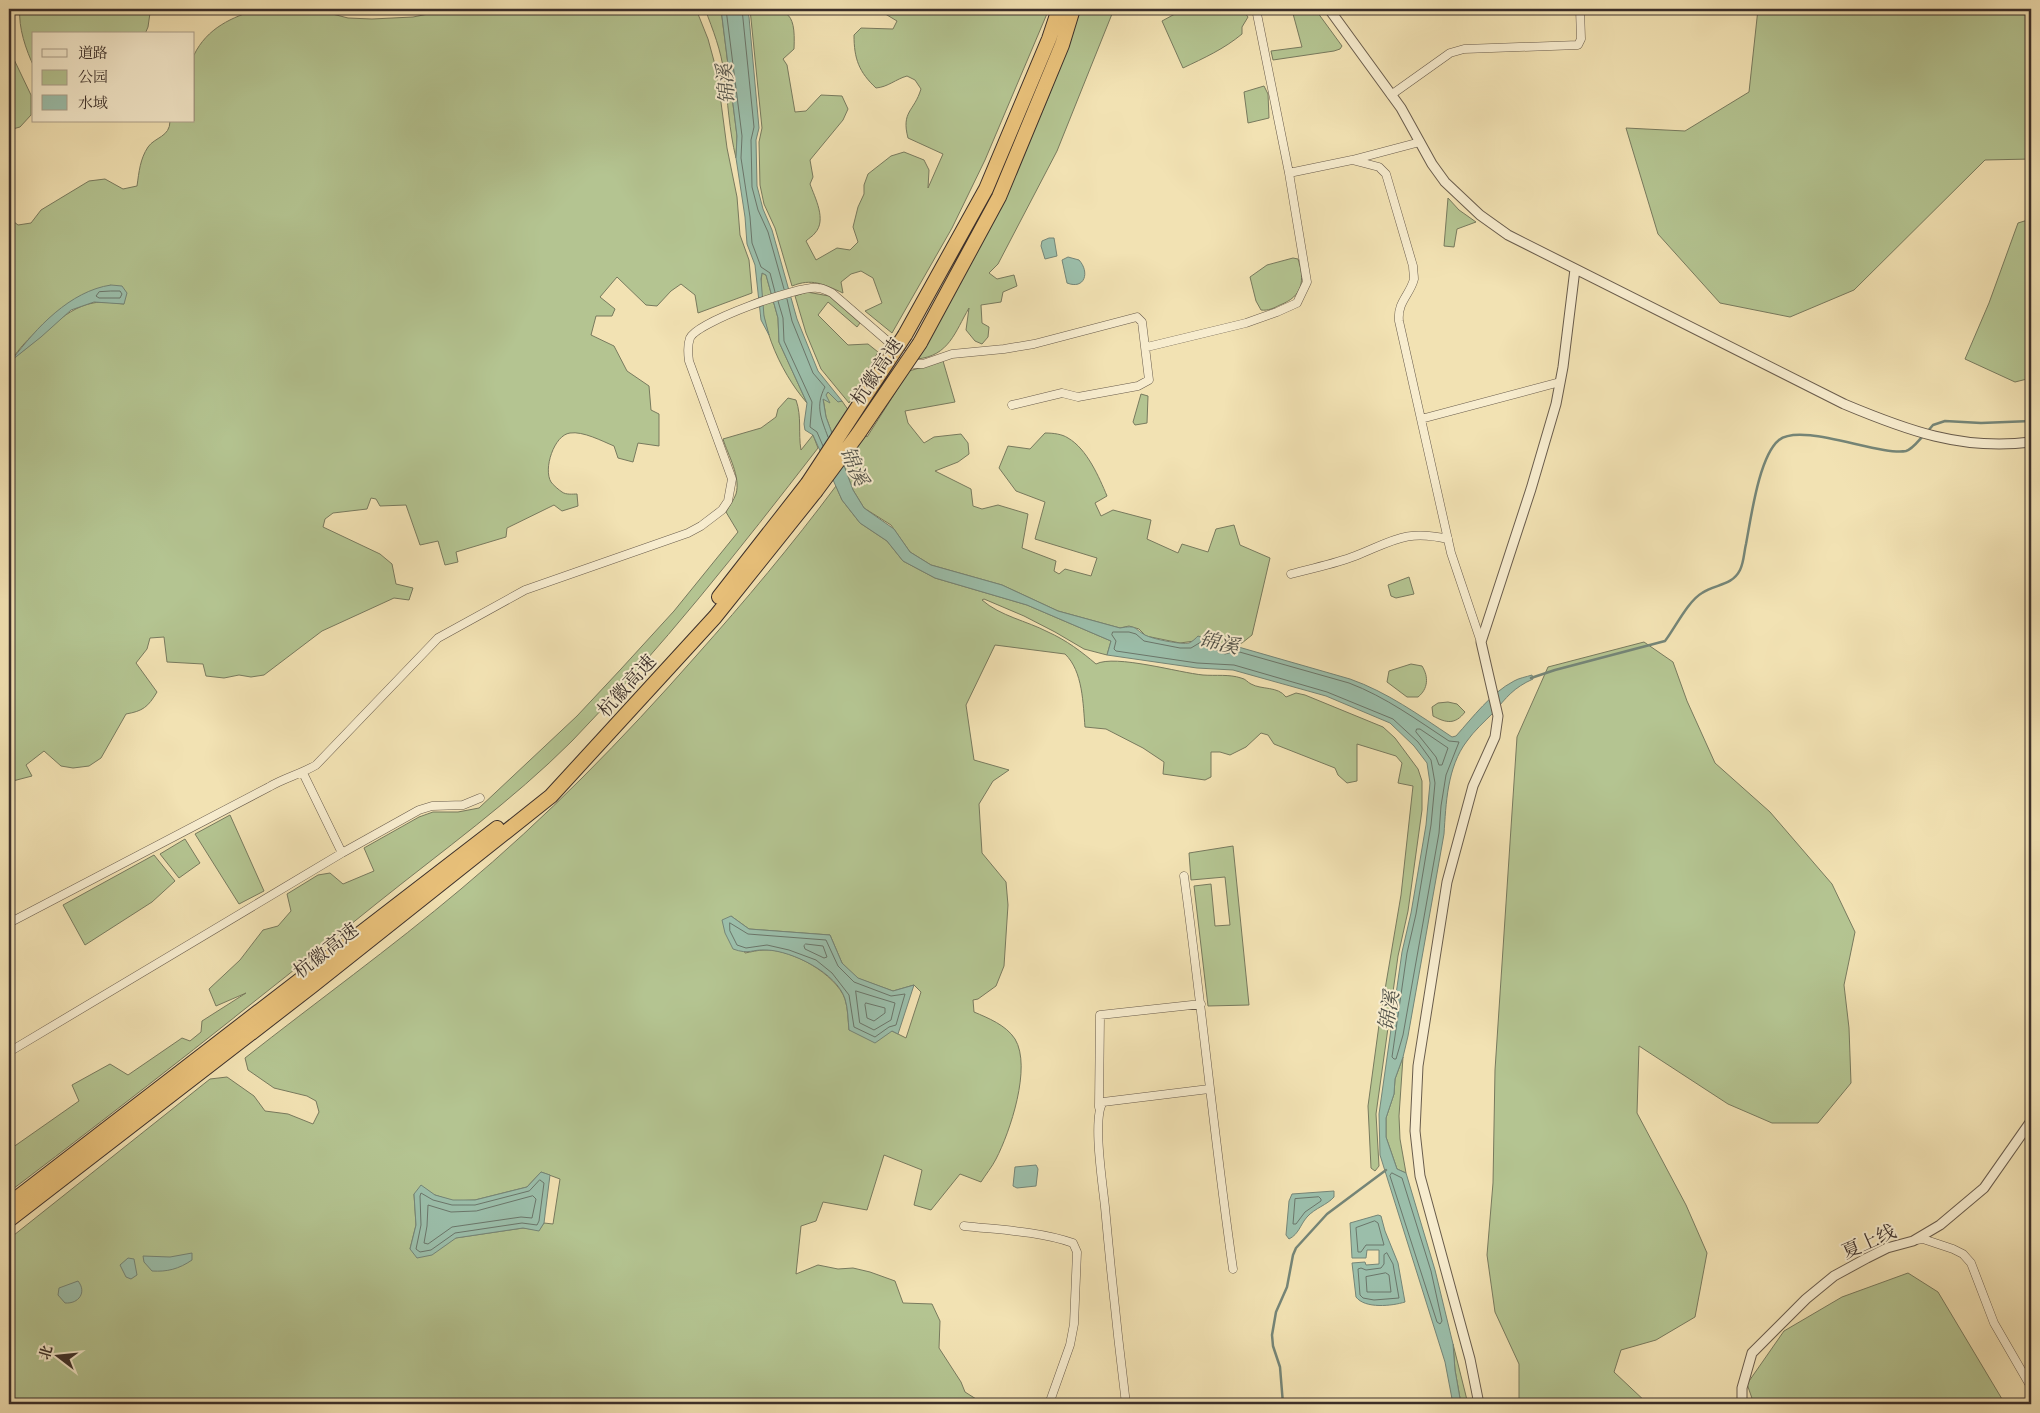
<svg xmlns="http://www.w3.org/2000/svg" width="2040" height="1413" font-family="Cardo,'Noto Serif SC',serif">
	<rect width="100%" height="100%" fill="#f2e2b3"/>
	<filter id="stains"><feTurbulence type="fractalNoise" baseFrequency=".004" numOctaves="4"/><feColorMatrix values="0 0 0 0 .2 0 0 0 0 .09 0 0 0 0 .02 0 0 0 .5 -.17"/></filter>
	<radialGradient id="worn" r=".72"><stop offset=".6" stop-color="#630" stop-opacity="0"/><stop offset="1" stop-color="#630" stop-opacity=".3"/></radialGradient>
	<path fill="#b4c491" stroke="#787a5e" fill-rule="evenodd" d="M20 9H146L150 13 148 27 145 34H34V67C26 50 18 27 20 9Z
		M259 9H313L348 18 372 19 413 17 454 9H696L708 39 717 72 727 148 737 197 740 235 749 260 752 293 698 313 695 295 681 284 671 291 657 306 646 305 617 277 600 297 615 309 612 316H596L591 335 614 346 627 371 649 386 651 410 659 414V446L638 443 633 462 618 458 614 446C602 441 583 431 570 433 554 435 543 469 551 482 553 485 559 490 562 492 566 495 573 494 577 494L578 506 562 511 554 505 507 528 506 537 456 552 458 562 445 565 438 541 420 545 406 505 380 506 376 499 371 498 367 509 333 513 325 519 323 527 380 554 392 564 396 584 413 588 409 600 394 598 322 631 264 675 251 677 239 675 224 678 206 676 203 664 167 662 164 637 150 638 147 649 136 663 157 692C148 707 143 711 126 714L101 758 89 766 73 768 61 766 44 751 26 765 32 776 9 782V218L18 225 31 223 41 210 89 181 105 179 123 189 137 186C139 172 140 159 148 147 155 137 170 137 170 121H194V55C207 28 232 17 259 9ZM111 285 124 304C114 303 102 301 93 303 61 309 40 341 13 358 36 323 76 306 111 285Z
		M705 9H721L737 136 736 158C729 130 728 102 724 73 721 50 713 30 705 9Z
		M750 9C786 9 796 8 794 49L783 59 787 65 795 112 806 111 821 95 842 96 848 109 843 120 810 160 813 177 810 184C815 198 827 220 815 233 813 236 809 238 806 241L816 260 837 248 850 250 858 242 853 227 858 207 864 194V185L868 174 891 156 904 152 924 160 929 170 928 188 943 154 908 138C901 111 914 112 921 89L915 80 907 76C896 79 888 87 876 88 859 72 854 59 854 35L861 28 893 29 897 21 882 12 880 9H1049L985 160 952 228 892 333 865 311 882 303 873 278 861 271 851 274 841 282 843 293C823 284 812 278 792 286L775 228 764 204 760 185 759 142 762 128Z
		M1081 9H1114L1057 151 998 264 989 273 997 279 1014 275 1017 286 1003 292 1001 302 981 305 982 323 989 327 988 337 982 344 975 341 966 330 969 308C955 332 949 356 917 359L1013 177 1048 98Z
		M1184 9H1242L1248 17 1242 27V34C1224 49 1204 58 1183 68L1162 21Z
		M1263 9H1315L1342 46 1340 49 1334 51 1273 60 1271 51 1302 47 1292 10 1264 14Z
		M1758 9H2031V159L1985 160 1854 290 1790 317 1720 303 1658 234 1626 128 1685 131 1749 92Z
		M9 49 31 95V115L20 127 9 130Z
		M1264 86 1268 94 1269 118 1248 123 1244 92Z
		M1448 198 1459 210 1476 222 1457 229 1454 247 1444 246Z
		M2031 219V378L2015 382 1965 359 1989 303 2018 223Z
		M1293 258 1298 259C1305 281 1303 296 1280 305 1274 308 1268 311 1261 310L1256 301 1250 277 1267 265Z
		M762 273 766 275 778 318 779 342 807 403C779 371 755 316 762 273Z
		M807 292 829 296 860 323 857 327 828 302 818 315 848 345 868 344 878 352 849 403 821 369 806 333 795 296Z
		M943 361 955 402 905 411 908 423 924 443 934 437 961 434 968 443 969 454 958 462 935 471 971 489 973 506 982 509 998 505 1028 514 1022 548 1056 561 1054 571 1059 574 1065 569 1091 576 1097 558 1035 539 1045 502 1016 491 999 468 1008 446 1030 449 1045 433C1053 433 1062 434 1068 438 1087 449 1099 477 1107 496L1095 503 1101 516 1113 510 1151 520 1147 539 1178 553 1182 544 1208 552 1216 529 1234 525 1240 545 1270 558 1252 635 1242 643 1231 644 1235 646 1227 649 1218 646 1209 639 1180 643 1146 636 1139 629 1129 626 1120 628 1058 611 1002 585 931 565 910 552 891 525 864 508 853 490 826 417 823 398 828 392 838 401H842L867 437 909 371Z
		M1141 394 1148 396 1147 423 1135 425 1133 422Z
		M788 398 796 400C802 417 798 433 801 450L813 435 818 448C740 549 661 649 572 741 512 801 442 851 376 904 255 1002 133 1098 9 1192V1150L79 1101 72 1085 110 1064 128 1075 182 1038 190 1041 201 1032 202 1021 246 993 216 1006 209 989 240 960 263 930 278 926 291 911 287 894 318 875 330 873 343 884 374 871 364 848 419 817 433 812H458L479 808 577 716 621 669 674 611 738 532 726 512C729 506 734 500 736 494 741 477 728 455 723 439L761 428 776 417 778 409Z
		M836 486 842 500 860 523 887 541 903 561 935 578 1027 605 1111 641 1107 655 1084 649 1055 632 1024 616 984 599 982 600C1000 616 1027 621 1048 632 1066 640 1082 652 1096 664 1115 654 1180 673 1203 675 1216 676 1229 674 1241 678 1246 679 1247 682 1251 684 1262 690 1278 686 1286 697L1296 693 1305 695 1383 727 1395 738 1418 769 1422 781V810L1408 911 1398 956 1376 1114 1379 1166 1375 1171 1371 1168 1368 1106 1379 1025 1401 895 1413 786 1398 783 1402 763 1396 756 1357 744V781L1347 783 1338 775 1335 768 1274 744 1268 735 1261 733 1246 747 1230 755 1220 752H1211V777L1205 780 1163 774 1164 762 1143 748 1106 729 1085 727C1083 704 1083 671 1065 654L995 645 966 705 974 760 1009 770 993 781 979 804 982 853 1006 882 1008 905 1004 966 996 986 978 999 973 1000 974 1012C988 1018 1006 1025 1015 1039 1032 1067 1010 1132 996 1159 992 1167 986 1174 981 1182L960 1174 931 1210 914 1205 922 1170 884 1155 867 1210 823 1202 816 1221 801 1226 796 1274 818 1265 838 1269 853 1268 870 1272 895 1281 903 1303 932 1304 940 1321 939 1348 961 1382 965 1392 984 1404H9V1239L210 1079 227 1077 254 1096 265 1111 288 1114 313 1124 319 1112 316 1101 307 1096 274 1088 248 1070 245 1058C316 1002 391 948 461 889 546 818 623 739 696 656 745 601 792 545 836 486ZM731 916 749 929 830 935 842 963 857 978 893 991 914 985 921 992 906 1038 892 1031 849 1030C848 1020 848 1008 845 999 836 974 790 948 764 950 758 950 751 952 745 953ZM541 1172 560 1179 553 1224 544 1223 539 1230 523 1228 455 1238 433 1253 410 1249 416 1225 414 1194 435 1195 453 1201 475 1200 527 1187Z
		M1409 577 1414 594 1396 598 1391 596 1388 585Z
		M1644 642 1673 662 1687 701 1715 763 1770 812 1832 884 1855 932 1844 985 1849 1028 1851 1083 1818 1123H1772L1728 1104 1639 1046 1637 1113 1686 1205 1707 1253 1695 1317 1656 1340 1621 1350 1614 1372 1648 1404H1519V1364L1495 1312 1487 1255 1493 1183 1495 1070 1517 737 1548 667Z
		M1411 664 1422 666C1429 677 1428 689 1418 697H1407L1387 682 1389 671Z
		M1448 702 1457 704 1465 712C1455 725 1446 723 1433 716L1432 707 1438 703Z
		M230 815 264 891 239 904 195 834Z
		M185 839 200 863 179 878 160 854Z
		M1233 846 1249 1005 1208 1006 1194 886 1211 884 1215 926 1230 925 1225 877 1191 880 1189 853Z
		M154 855 175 881 152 902 85 945 63 905Z
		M1403 1057 1399 1116 1400 1139 1406 1173 1397 1169 1386 1137V1118L1394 1094 1395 1079Z
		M1908 1273 1938 1292 2005 1404H1754L1747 1384 1784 1331 1842 1297Z
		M1453 1344 1468 1404H1461L1455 1370Z"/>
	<path fill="#9bbeaa" stroke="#758577" d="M721 9H747L749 17 759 128 756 140 757 186 763 209 772 230 797 319 818 371 842 401 838 402 828 392 826 395 830 403 823 399 826 417 853 490 864 508 894 529 910 552 931 565 1002 585 1058 611 1120 628C1137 625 1133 628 1145 635 1152 639 1182 645 1189 643 1192 642 1196 638 1198 636 1209 639 1216 646 1226 649L1235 646 1350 679C1387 692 1419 715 1452 737L1456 736C1473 717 1491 693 1514 681 1519 678 1526 677 1532 675L1533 679C1513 688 1507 697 1493 713 1484 722 1474 731 1467 741 1447 767 1446 804 1444 834L1408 1036 1403 1057 1395 1079 1394 1094 1386 1118V1137L1397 1169 1406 1173 1435 1270 1453 1344 1455 1370 1461 1404H1453L1445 1362 1380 1155 1379 1114 1402 952 1411 913 1426 825 1430 783 1427 763 1414 746 1390 723 1326 696 1233 670 1197 668 1107 655 1111 641 1027 605 935 578 903 561 887 541 860 523 842 500 813 435 805 430 804 424 807 403 779 342 778 318 766 275 762 273 761 279 764 316 769 335 761 320 755 265 747 244 745 217 736 158 737 136Z
		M1049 238H1054L1057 256 1045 259 1041 246 1042 241Z
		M1068 257 1079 260C1090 272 1085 290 1067 283L1062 260Z
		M111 285 122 286 127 293 124 304 94 302 71 310 41 337 12 360C36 328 70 291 111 285Z
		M731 916 749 929 830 935 842 963 858 978 893 991 914 985 898 1034 892 1031 875 1043 849 1030C848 1020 848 1008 845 999 837 973 792 951 767 950 751 949 750 955 733 949L725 933 722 920Z
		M1036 1165 1038 1169 1036 1186 1017 1188 1013 1186 1015 1167Z
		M541 1172 550 1175 544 1223 539 1231 523 1228 456 1238 432 1255 417 1258 410 1249 416 1225 414 1194 421 1185 435 1195 453 1200H475L527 1187Z
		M1334 1191V1197C1327 1205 1315 1208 1307 1217 1300 1225 1299 1234 1289 1239L1286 1235 1289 1201 1292 1194Z
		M1378 1215 1381 1216 1385 1231 1398 1263 1405 1302C1392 1306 1365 1309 1356 1297L1352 1263 1365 1262 1366 1265 1379 1264V1250H1367L1366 1258H1352L1350 1223Z
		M192 1253V1260C179 1269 167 1272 152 1271L144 1262 143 1256 170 1257Z
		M128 1258 134 1259 137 1275 131 1279 126 1277 120 1265Z
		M78 1281C87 1292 79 1304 65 1303L58 1295 59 1288Z"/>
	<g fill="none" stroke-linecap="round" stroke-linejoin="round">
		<path stroke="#6b766a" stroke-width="1" d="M726 9 742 136 741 158 750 217 752 243 761 267 770 273 775 292
			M742 9 754 127 751 140 752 187 758 210 768 232 784 289
			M111 291H120L122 294 120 298H99L96 296 99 292Z
			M787 299 792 321 813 373 825 387C815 406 821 418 828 437
			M778 301 783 318 784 341 812 402 810 427 817 432 823 446
			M1113 632H1129L1136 634 1144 641 1180 648H1191L1201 642 1225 654 1236 651 1349 683C1386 697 1417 720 1449 741L1459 742 1446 775 1441 806 1439 833 1403 1035 1396 1059H1394L1392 1057 1407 953 1416 914 1431 825 1435 783 1431 760 1418 742 1393 719 1327 692 1234 665 1197 663 1116 651 1114 649 1116 641 1112 635Z
			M1417 729H1420L1448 748 1442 765H1439L1436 757 1416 732Z
			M730 923 748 934 826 940 838 966 854 982 891 996 905 994 896 1025 889 1027 875 1037 854 1027 849 995 832 973 816 960 789 950 767 945 746 948 737 945 730 931Z
			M806 944 823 946 827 957 824 958 805 949 804 946Z
			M856 991 895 1003 891 1020 874 1030 860 1023Z
			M866 1003 885 1008V1013L874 1021 867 1018 865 1005Z
			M1392 1173 1402 1178 1431 1271 1442 1321 1440 1324 1437 1322 1390 1176Z
			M540 1180 544 1183 539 1221 537 1225 522 1223 455 1233 431 1250 420 1252 416 1249 421 1225 420 1196 421 1193 433 1200 452 1205H475L529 1191Z
			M533 1196 536 1199 532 1218 521 1217 452 1227 428 1244 424 1243 427 1226 428 1205 451 1212 476 1211Z
			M1319 1197 1321 1199V1201L1305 1212 1296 1224H1293L1295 1199Z
			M1375 1221 1378 1223 1384 1245H1366L1361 1252H1358L1356 1228Z
			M1387 1253 1393 1264 1399 1298 1374 1300 1363 1298 1360 1295 1358 1269 1361 1268 1366 1270 1381 1268 1384 1264V1255Z
			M1386 1273 1389 1275 1391 1292H1367L1366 1277Z"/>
		<path stroke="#758577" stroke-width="2.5" d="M1927 432 1933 425 1945 421 1981 423 2031 421
			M1531 678 1555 670 1665 641C1675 628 1688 601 1702 593 1715 584 1732 586 1740 570 1744 562 1744 552 1746 544 1751 518 1759 456 1779 440 1801 422 1879 456 1906 451 1913 449 1918 441 1923 436
			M1283 1404 1280 1367 1273 1346 1272 1335 1276 1312 1287 1287 1293 1255 1296 1248 1327 1214 1386 1170"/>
		<defs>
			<path id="minor" d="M1391 95 1450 53 1464 49 1578 45 1581 39 1580 9
				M1352 160 1379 167 1386 174 1413 266C1413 270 1414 275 1414 279 1410 295 1397 302 1399 321L1451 553 1481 642
				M1289 173 1352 160 1420 142
				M1147 347 1246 323 1277 312 1297 303 1307 282 1289 173 1256 9
				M1421 419 1560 382
				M1291 574C1312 568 1335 564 1355 556 1393 541 1406 529 1448 539
				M303 773 342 853
				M1184 876C1202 1007 1214 1138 1233 1269
				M9 923 269 787C284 778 301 774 316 765L438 638 525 590 688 533 701 526 722 510 728 501 732 479 689 361C688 354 687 346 690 338 697 322 799 285 818 288 822 288 828 291 832 293L914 364H923L952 354 1004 349 1034 344 1137 317 1142 322 1149 380 1138 386 1078 397 1062 393 1012 405
				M9 1052 342 853 419 810 432 806 463 805 480 798
				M1099 1107 1100 1015 1201 1004
				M964 1226C1000 1230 1038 1231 1073 1243L1077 1252 1074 1324 1070 1345 1049 1404
				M1916 1240 1923 1239 1953 1249 1963 1254 1971 1263 1994 1323 2031 1387
				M1126 1404C1118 1339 1111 1273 1105 1207 1103 1186 1092 1118 1103 1102L1209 1089"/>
			<path id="tertiary" d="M1329 9 1401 108 1432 164 1445 182 1480 215 1508 235 1844 404C1906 430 1962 451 2031 442
				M1479 1404 1470 1359 1420 1176 1415 1131 1418 1066 1447 882 1473 786 1495 737 1498 716 1481 642 1531 489 1556 404 1563 367 1575 269
				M1742 1404V1388L1752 1353 1806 1299 1834 1276 1867 1258 1887 1248 1913 1241 1940 1225 1984 1188 2031 1121"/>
			<path id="motorway" d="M905 335 986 189 1049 39 1059 9
				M920 343 999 197 1062 45 1073 9
				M719 597 808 483
				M9 1204 497 828
				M9 1220 312 986 551 796 715 617 815 492"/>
		</defs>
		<use href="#minor" stroke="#695c4c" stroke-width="9"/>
		<use href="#tertiary" stroke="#695c4c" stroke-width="11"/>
		<use href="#motorway" stroke="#3b2f2a" stroke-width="16"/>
		<use href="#minor" stroke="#f7ecce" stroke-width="8"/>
		<use href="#tertiary" stroke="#f7ecce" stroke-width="9"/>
		<use href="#motorway" stroke="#e9c17a" stroke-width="14"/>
		<defs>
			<path id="motorway-bridge" d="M808 483 905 335
				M815 492 858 434 920 343"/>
		</defs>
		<use href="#motorway-bridge" stroke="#3b2f2a" stroke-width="16" stroke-linecap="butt"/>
		<use href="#motorway-bridge" stroke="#e9c17a" stroke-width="14"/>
	</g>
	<g text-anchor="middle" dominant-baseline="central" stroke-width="4" stroke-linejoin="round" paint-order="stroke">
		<g font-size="19" fill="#3b2f2a" stroke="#f7ecce">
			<text transform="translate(877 372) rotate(-56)">杭徽高速</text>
			<text transform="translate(627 686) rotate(-48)">杭徽高速</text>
			<text transform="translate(326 951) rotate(-38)">杭徽高速</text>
			<text transform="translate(1869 1242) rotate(-24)">夏上线</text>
		</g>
		<g font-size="20" font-style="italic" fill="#53534a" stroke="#f7ecce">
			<text transform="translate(726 84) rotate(-95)">锦溪</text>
			<text transform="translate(854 466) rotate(66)">锦溪</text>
			<text transform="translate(1219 643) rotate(13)">锦溪</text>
			<text transform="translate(1389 1011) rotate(-81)">锦溪</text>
		</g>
	</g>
	<rect width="2040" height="1413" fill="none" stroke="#f2e2b3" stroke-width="30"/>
	<rect x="10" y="10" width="2020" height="1393" fill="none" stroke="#3b2f2a" stroke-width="2.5"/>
	<rect x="15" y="15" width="2010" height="1383" fill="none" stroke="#3b2f2a"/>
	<rect x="32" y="32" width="162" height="90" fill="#f7ecce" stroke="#aca08c"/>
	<rect x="42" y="49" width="25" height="8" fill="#f7ecce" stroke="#aca08c"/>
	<text x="78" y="58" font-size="15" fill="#3b2f2a">道路</text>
	<rect x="42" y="70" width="25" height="15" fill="#b4c491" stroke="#aca08c"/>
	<text x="78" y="82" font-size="15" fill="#3b2f2a">公园</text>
	<rect x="42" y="95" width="25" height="15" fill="#9bbeaa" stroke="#aca08c"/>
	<text x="78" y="108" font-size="15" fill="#3b2f2a">水域</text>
	<g transform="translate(58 1356) rotate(286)" stroke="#f7ecce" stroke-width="4" paint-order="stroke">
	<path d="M0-4L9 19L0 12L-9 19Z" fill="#3b2f2a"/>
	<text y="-8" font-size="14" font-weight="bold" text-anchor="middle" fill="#3b2f2a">北</text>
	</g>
	<rect width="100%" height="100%" filter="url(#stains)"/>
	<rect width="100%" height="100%" fill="url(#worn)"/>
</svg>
